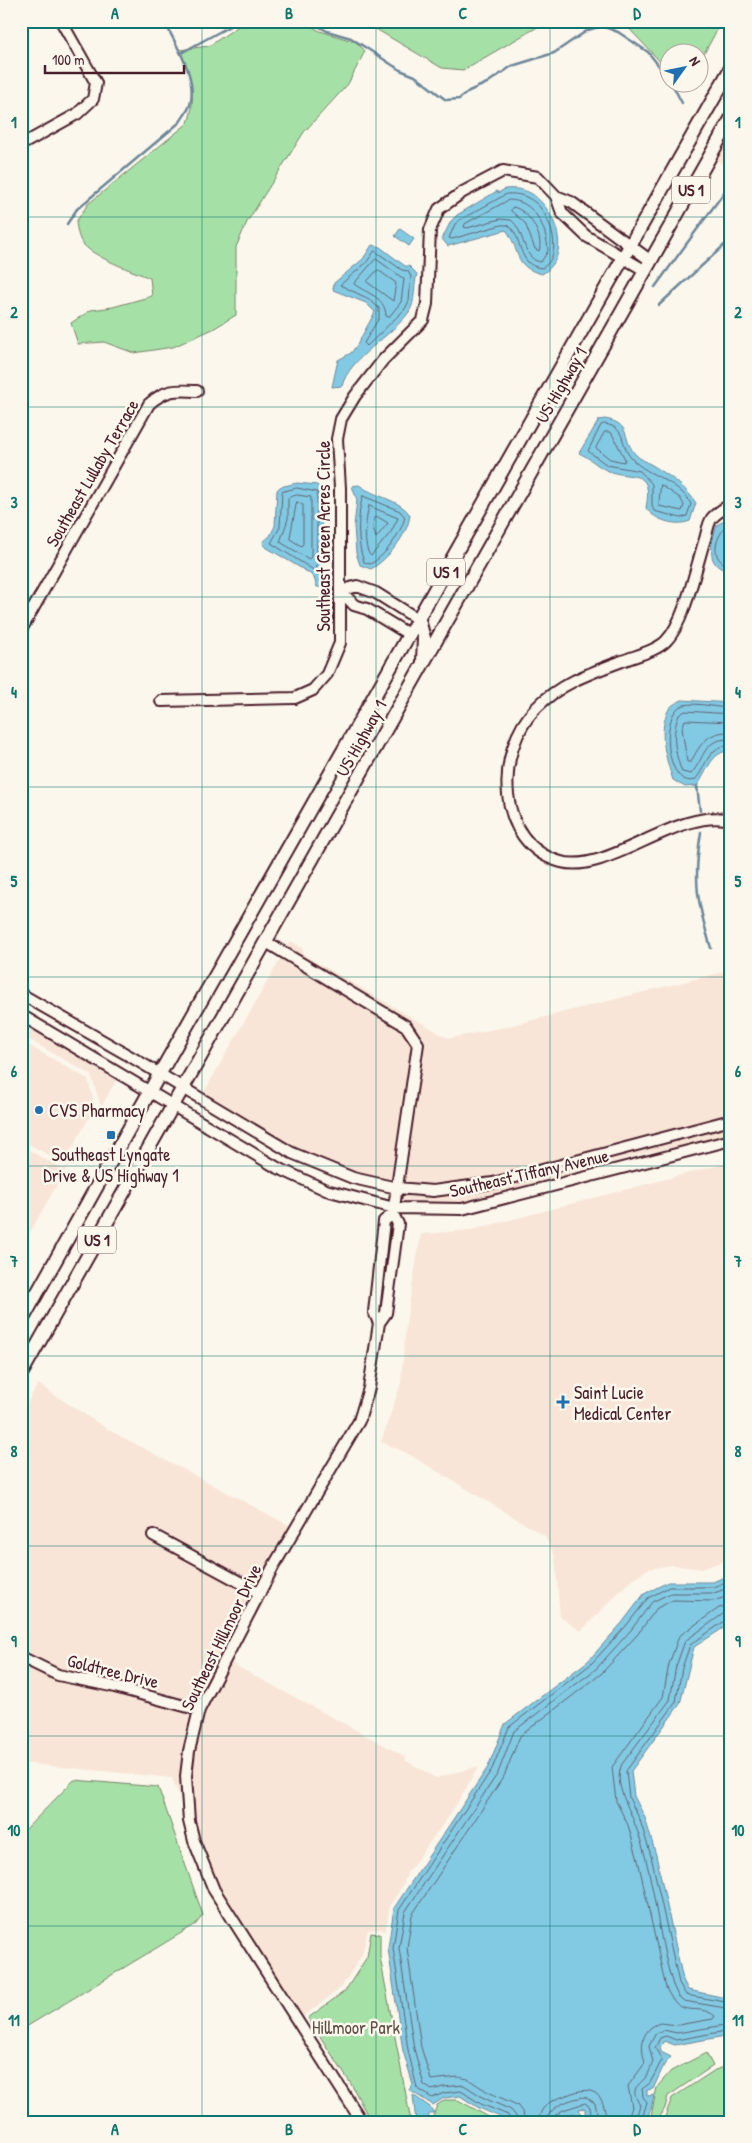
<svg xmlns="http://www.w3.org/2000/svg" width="752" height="2143" font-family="'Patrick Hand',sans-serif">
	<rect width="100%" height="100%" fill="#fbf7ec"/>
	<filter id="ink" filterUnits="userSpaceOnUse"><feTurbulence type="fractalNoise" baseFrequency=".02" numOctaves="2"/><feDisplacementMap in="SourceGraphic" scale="10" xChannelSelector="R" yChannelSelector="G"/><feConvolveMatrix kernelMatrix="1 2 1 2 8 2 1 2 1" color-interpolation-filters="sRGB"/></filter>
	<g filter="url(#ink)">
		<path fill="#f8e5d7" d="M731 136V171L717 160Z
			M291 941 302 948 304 955 446 1037 451 1038 505 1027 731 970V1115L492 1178 434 1186 403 1184 422 1040 409 1022 286 948Z
			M281 958 402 1030 412 1045 393 1182 355 1173 295 1149 203 1094Z
			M21 1021 117 1079 21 1248V1146L61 1168H66L101 1107 91 1075 21 1035Z
			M21 1041 88 1079 95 1107 64 1163 21 1140Z
			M731 1125V1133L706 1141 645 1153 474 1201 442 1204 414 1203 401 1200 402 1194 433 1196 494 1188Z
			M731 1162V1558L702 1569 672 1565 648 1569 626 1585 581 1631 560 1617 555 1557 545 1536 405 1452 381 1442 401 1383 406 1323 421 1234 471 1230Z
			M38 1384 107 1429 292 1527 269 1565 195 1709 183 1751 181 1777 182 1803 172 1778 21 1763V1413Z
			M300 1533 231 1663 406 1757 405 1760 436 1778 479 1766 450 1815 408 1872 403 1885 390 1906 385 1932 381 1929 368 1930 362 1955 341 1988 305 2015 303 2019 218 1887 199 1840 194 1820 191 1776 194 1751 204 1712 278 1569Z"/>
		<path fill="#a5e1a7" stroke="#788069" d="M246 21H302L320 31 356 42 365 51 348 84 304 132 247 222 236 247V315L213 329 173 347 134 353 104 342 78 344 71 323 91 310 113 307 152 296 150 278C133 271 95 258 83 244 78 238 77 229 76 222L88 204 188 123C197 97 191 74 179 50L209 46Z
			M368 21H548L463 70 442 68 369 25Z
			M622 21H722L700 61V52H670L669 71Z
			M74 1780 158 1787 203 1915 196 1924 21 2030V1834Z
			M371 1933 380 1934V1957L411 2122H371L351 2084 308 2018 345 1991 367 1957Z
			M706 2053 713 2066 668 2096 665 2108 657 2122H647L651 2116 657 2087 671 2071Z
			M731 2065V2122H663L672 2098 715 2070Z
			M445 2100H458L498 2122H431L437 2105Z"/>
		<path fill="#82cae3" stroke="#6c8699" d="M505 189C515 188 524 189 532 194 557 211 572 257 542 274 512 267 521 249 506 230L448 246 442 239 451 221 457 215 497 191 498 193Z
			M400 229 414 239 409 246 395 236Z
			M372 245 380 247 405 266H409L417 274C413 287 416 301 409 312 392 336 349 358 342 386L332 387 338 360 351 353 357 345 375 312 366 303 333 290 334 283 363 259Z
			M605 419C633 424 621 439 636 455 640 459 647 462 652 465 670 476 685 486 696 503L690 521C676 527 654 520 646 508 654 466 631 481 606 470 597 466 589 457 579 453L599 420Z
			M297 483 317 485 322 490 321 587H317L314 578 309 573 264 546 263 542 270 536 275 526 277 490 280 487Z
			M359 485C374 497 400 499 410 515 408 535 387 560 371 569L360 565 356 553 354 526 357 500 352 486Z
			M731 517V571C704 568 711 543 717 525Z
			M682 700 731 703V751C711 750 707 773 697 786L685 787 673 780C666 759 657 730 669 709 671 705 678 702 682 700Z
			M731 1574V1623L694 1647 680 1704 631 1771 634 1796 645 1818 656 1855 683 1980 688 1990 731 1999V2035L675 2045 664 2041 660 2047 661 2052 671 2057 664 2065 653 2089 647 2090V2096L654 2095 651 2109 645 2122H593L585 2119V2108L579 2109 582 2118 575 2113 566 2114 555 2122H512L479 2108 460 2096 444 2098 433 2105 409 2090 413 2084 403 2051 388 1948 394 1908 488 1767 505 1724 588 1661 622 1623 644 1594 668 1582H713Z
			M413 2095 430 2107 434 2113H429L427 2122H416Z"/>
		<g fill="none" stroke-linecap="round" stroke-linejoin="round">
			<path stroke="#606375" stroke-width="1" d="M507 194C518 193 527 196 536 203 551 217 564 256 542 268 516 266 524 237 508 225H501L452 239 449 238 455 224 460 220Z
				M509 200C535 200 547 229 548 251L541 262C522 260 525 230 511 220L500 219 467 228 464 227 465 224Z
				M513 207C529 210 544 236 539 251L535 249 525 223 511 211Z
				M375 251 402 270 408 271 411 277 409 301 405 309 367 346 364 343 379 318V308L369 299 340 285 366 263Z
				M376 259 404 279 401 302 389 317 386 316C385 296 367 294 354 284Z
				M378 270 396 283 393 301 367 282Z
				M605 424C628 428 619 445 632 459 649 477 677 479 691 504L687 516 681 518 654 511 652 506V484L640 471 607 465 588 451 601 425Z
				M605 432H611L625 459 624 462 610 459 596 448Z
				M661 485 680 498 684 505 682 511 659 506Z
				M297 488 317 492V568L315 571 271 543 280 527 282 492Z
				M297 495 311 497V557L309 559 280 542 288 519V498Z
				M363 496 400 511 405 517C401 533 385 557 370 564L364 562C357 545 357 513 363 496Z
				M297 502 303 505V544L301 546 290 539Z
				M369 506 398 518 391 532 371 556C362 548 366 517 369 506Z
				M378 517 388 523 376 538 373 527 374 518Z
				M731 523C715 532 707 562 731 566
				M731 708C716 708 698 702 684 705 659 710 665 789 695 780 707 766 708 744 731 746
				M731 714 685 711 679 715C671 733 675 754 682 772L691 774C705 758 703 738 731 739
				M731 722 685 720 682 728 687 762H691C700 744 708 731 731 732
				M731 1613 723 1614 685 1641 676 1666 670 1700 622 1764C613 1783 628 1805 634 1822 655 1874 656 1932 673 1985L678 1996 684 2001 731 2009
				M731 1619 726 1620 690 1645 682 1668 676 1702 626 1771 629 1798 640 1820 651 1856 679 1983 686 1995 731 2003
				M511 2122 508 2115 481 2104 461 2091 444 2093 432 2098 417 2088 408 2050 393 1948 399 1910 492 1769 509 1727 591 1664 626 1626 648 1598 669 1587H713L731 1580
				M517 2122 516 2116 511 2110 484 2098 464 2085 443 2087 432 2090 424 2085 414 2049 399 1948 405 1912 498 1773 514 1731 596 1669 631 1630 652 1602 671 1593H714L731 1587
				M525 2122 523 2113 517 2105 488 2092 468 2079 458 2077 431 2080 421 2047 407 1948 412 1915 504 1776 520 1736 601 1674 637 1635 657 1608 673 1600 714 1601 731 1595
				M539 2122C539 2104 554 2100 567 2095 593 2084 605 2093 606 2122
				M546 2122C547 2107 572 2098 585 2097L595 2103 599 2122
				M553 2122 554 2116 563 2110 585 2103 590 2107 592 2122
				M627 2122 632 2107 628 2086 645 2063C640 2046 641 2029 660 2023L678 2025 713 2019 715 2016C696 2001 682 2022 666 1988L638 1860 628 1825 616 1801 612 1767 663 1697 669 1664 679 1636 719 1608 731 1605
				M635 2122 640 2105C630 2089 636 2088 646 2077 649 2074 651 2066 653 2062L649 2046 656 2033 663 2030 677 2033 731 2024
				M641 2122 647 2102 643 2097 642 2089 650 2083 662 2060 655 2048 660 2038 666 2036 676 2040 731 2030"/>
			<path stroke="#6c8699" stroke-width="2.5" d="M309 21 327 31 351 38 400 70 415 76 446 100 459 99 469 91 487 83 512 66 554 53 588 30 602 26 618 32 648 52 670 80
				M181 53 239 21
				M671 82 682 103
				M67 224 77 209 180 122C183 117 188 111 190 105 198 77 176 45 164 21
				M655 287 731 183
				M659 305 731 239
				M697 786 700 811
				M701 832C693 881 697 902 711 948"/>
			<defs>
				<path id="minor" d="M21 145 77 114 93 99 96 83 61 21
					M556 196 571 202 651 261
					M731 504C725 508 717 512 712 518 708 523 707 533 705 539 696 566 685 622 666 641 656 651 638 655 625 660 593 672 560 683 536 708 494 751 495 844 561 862 609 875 679 806 731 820
					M21 630 149 404C166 389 175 390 197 391
					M410 635 367 609 354 605 341 591 357 586 376 593 419 620
					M161 701 295 698 313 690 327 674 340 643V488L337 439 341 419 355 396 383 360 423 320 427 304 430 230 439 209 463 192 503 171 538 177 556 196 562 213 586 236 646 271
					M266 942 406 1026 418 1044 393 1214 398 1224 386 1313 379 1323 369 1388 359 1421 273 1567 210 1689 199 1710 189 1751 186 1776 189 1821 194 1841 214 1890 362 2122
					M21 994 133 1058 292 1153 353 1178 397 1188 433 1191 493 1183 731 1120
					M21 1015 276 1167 326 1190 394 1208 462 1209 731 1140
					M379 1323 374 1312 384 1221 393 1214
					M153 1535 260 1593
					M21 1657 58 1675 111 1686 199 1710"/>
				<path id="major" d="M419 620 424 638 423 661
					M21 1322 159 1075 731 68
					M21 1374 731 119"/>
			</defs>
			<use href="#minor" stroke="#4a1f2b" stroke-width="14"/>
			<use href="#major" stroke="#4a1f2b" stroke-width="16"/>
			<use href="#minor" stroke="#fbf7ec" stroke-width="10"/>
			<use href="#major" stroke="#fbf7ec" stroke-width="12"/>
		</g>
	</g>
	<path fill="none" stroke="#0f766e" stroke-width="1" stroke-opacity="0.55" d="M202 21V2122M376 21V2122M550 21V2122M21 217H731M21 407H731M21 597H731M21 787H731M21 977H731M21 1166H731M21 1356H731M21 1546H731M21 1736H731M21 1926H731"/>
	<g fill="#1f6fb2" stroke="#fbf7ec" stroke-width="2">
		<circle cx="39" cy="1110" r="5"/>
		<rect x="106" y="1130" width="10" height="10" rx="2.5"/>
		<path d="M560.5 1394.5h5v5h5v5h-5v5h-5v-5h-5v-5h5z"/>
	</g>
	<g text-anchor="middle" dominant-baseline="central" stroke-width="5" stroke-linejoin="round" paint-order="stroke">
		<g fill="#fbf7ec" stroke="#7f6065" stroke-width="1">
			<rect x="672" y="176.5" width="38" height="27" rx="4"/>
			<rect x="427" y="558.5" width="38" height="27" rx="4"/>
			<rect x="78" y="1226.5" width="38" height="27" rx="4"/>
		</g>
		<g font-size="16" font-weight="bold" fill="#4a1f2b">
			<text x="691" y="190">US 1</text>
			<text x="446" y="572">US 1</text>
			<text x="97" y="1240">US 1</text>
		</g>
		<g font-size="18" fill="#4a1f2b" stroke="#fbf7ec">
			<text transform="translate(561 385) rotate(-60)">US Highway 1</text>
			<text transform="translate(92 473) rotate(-60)">Southeast Lullaby Terrace</text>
			<text transform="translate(323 536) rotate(-90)">Southeast Green Acres Circle</text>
			<text transform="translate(361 738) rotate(-61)">US Highway 1</text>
			<text transform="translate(529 1173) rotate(-13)">Southeast Tiffany Avenue</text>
			<text transform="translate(221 1637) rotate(-64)">Southeast Hillmoor Drive</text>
			<text transform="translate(113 1671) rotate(14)">Goldtree Drive</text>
		</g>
		<g font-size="18" fill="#4a1f2b" stroke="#fbf7ec" text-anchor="start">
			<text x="49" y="1110">CVS Pharmacy</text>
			<text x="111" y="1154" text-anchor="middle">Southeast Lyngate<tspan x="111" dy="21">Drive &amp; US Highway 1</tspan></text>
			<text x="574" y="1392">Saint Lucie<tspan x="574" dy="21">Medical Center</tspan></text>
		</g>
		<g font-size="18" fill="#61504a" stroke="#fbf7ec">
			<text x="356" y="2027">Hillmoor Park</text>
		</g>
	</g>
	<rect width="752" height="2143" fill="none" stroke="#fbf7ec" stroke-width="55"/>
	<g transform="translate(684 68) rotate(57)"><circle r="24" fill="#fbf7ec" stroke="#b4a19f"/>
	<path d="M0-4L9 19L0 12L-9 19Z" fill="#1f6fb2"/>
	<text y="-8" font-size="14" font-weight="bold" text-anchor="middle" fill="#4a1f2b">N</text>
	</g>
	<path d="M45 65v8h139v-8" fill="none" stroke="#4a1f2b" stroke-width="2.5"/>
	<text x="52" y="65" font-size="15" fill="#4a1f2b" stroke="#fbf7ec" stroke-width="4" paint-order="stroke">100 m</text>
	<rect x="28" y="28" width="696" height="2088" fill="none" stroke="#0f766e" stroke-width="2"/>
	<g font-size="16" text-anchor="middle" font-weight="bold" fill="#0f766e">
		<text x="115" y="19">A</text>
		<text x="289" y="19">B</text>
		<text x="463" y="19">C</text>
		<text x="637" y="19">D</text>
		<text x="14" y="128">1</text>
		<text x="738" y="128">1</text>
		<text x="14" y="318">2</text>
		<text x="738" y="318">2</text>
		<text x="14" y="508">3</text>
		<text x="738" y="508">3</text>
		<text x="14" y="698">4</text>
		<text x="738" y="698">4</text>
		<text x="14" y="887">5</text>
		<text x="738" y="887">5</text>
		<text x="14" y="1077">6</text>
		<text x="738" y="1077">6</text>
		<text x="14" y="1267">7</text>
		<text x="738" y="1267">7</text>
		<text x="14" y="1457">8</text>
		<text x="738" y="1457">8</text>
		<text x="14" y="1647">9</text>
		<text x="738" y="1647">9</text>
		<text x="14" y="1836">10</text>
		<text x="738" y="1836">10</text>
		<text x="14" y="2026">11</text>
		<text x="738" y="2026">11</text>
		<text x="115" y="2135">A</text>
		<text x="289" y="2135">B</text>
		<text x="463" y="2135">C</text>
		<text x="637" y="2135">D</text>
	</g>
</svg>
